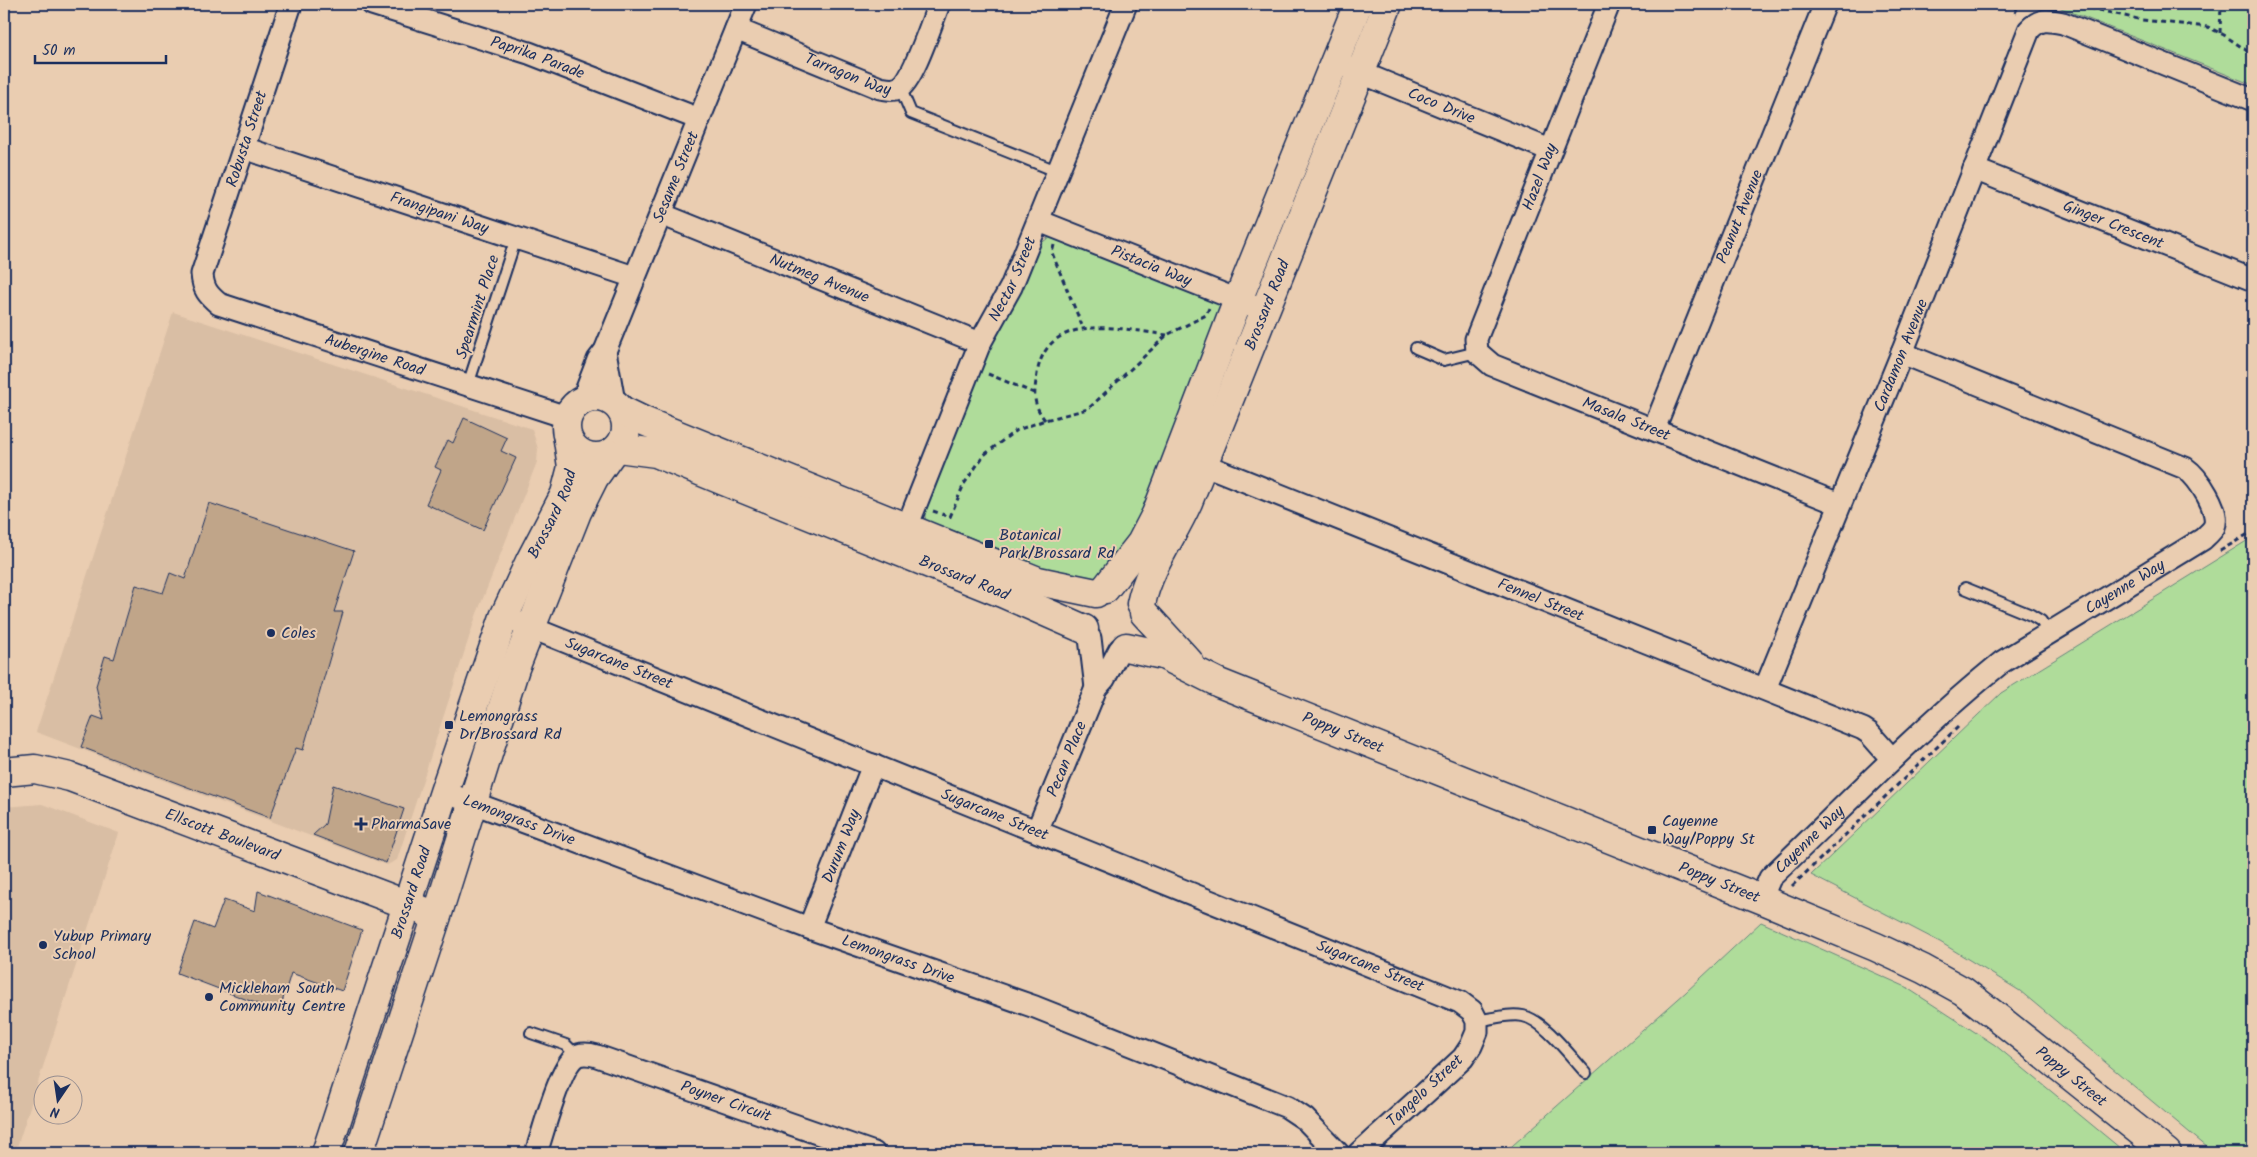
<svg xmlns="http://www.w3.org/2000/svg" width="2257" height="1157" font-family="Kalam,sans-serif">
	<rect width="100%" height="100%" fill="#eacdb1"/>
	<filter id="ink" filterUnits="userSpaceOnUse"><feTurbulence type="fractalNoise" baseFrequency=".02" numOctaves="2"/><feDisplacementMap in="SourceGraphic" scale="10" xChannelSelector="R" yChannelSelector="G"/><feConvolveMatrix kernelMatrix="1 2 1 2 8 2 1 2 1" color-interpolation-filters="sRGB"/></filter>
	<g filter="url(#ink)">
		<path fill="#d9bea4" d="M173 312 532 429 538 449 537 462 476 616 397 860 387 865 36 732Z
			M42 804 119 833 15 1153H4V807Z"/>
		<path fill="#afdc9a" stroke="#65867c" d="M2051 4H2253V85Z
			M1057 237 1214 299 1221 306 1214 331 1149 492 1155 502 1099 580 1038 576 1032 563 948 528 941 532C925 526 922 517 927 501L1000 323 1018 296 1033 254 1039 245 1048 238Z
			M2253 537V1153H2214L2020 991 1940 942 1811 875 2001 693Z
			M1761 922 1904 986 1995 1045 2126 1153H1504L1686 992Z"/>
		<path fill="#c0a589" stroke="#1b2f5e" d="M464 418 507 438 501 451 516 458 483 530 426 504 441 470 435 467 448 440 453 443Z
			M209 503 354 551 334 612H343L303 750 296 748 270 818 81 747 93 716 104 720 96 686 105 656 114 659 136 585 163 593 170 573 185 579Z
			M333 785 404 809 386 863 313 835 325 824Z
			M258 891 362 930 342 991 291 973 279 1012 177 973 195 922 213 929 224 900 255 911Z"/>
		<g fill="none" stroke-linecap="round" stroke-linejoin="round">
			<defs>
				<path id="lane" d="M900 87 911 113 1059 172
					M1416 348 1444 360 1477 352
					M468 385 516 238
					M1965 588 2031 615 2041 621 2049 634
					M1477 1021C1492 1019 1508 1013 1523 1016 1544 1020 1571 1057 1586 1073
					M531 1033 566 1045 577 1056"/>
				<g id="street">
					<path id="s1" d="M291 4 202 274C203 289 208 295 219 304L566 417"/>
					<path id="s2" d="M372 4 529 53 699 119"/>
					<path id="s3" d="M1609 4 1476 339 1477 352 1492 365 1839 504"/>
					<path id="s4" d="M736 29 880 88C886 89 892 91 899 88 913 81 932 21 939 4"/>
					<path id="s5" d="M1347 67 1550 150"/>
					<path id="s6" d="M244 148 634 277"/>
					<path id="s7" d="M1974 169 2253 280"/>
					<path id="s8" d="M661 214 980 343"/>
					<path id="s9" d="M1039 221 1253 306"/>
					<path d="M605 351 614 402"/>
					<path id="s10" d="M583 399 598 360 605 351 746 4"/>
					<path id="s11" d="M1654 429 1825 4"/>
					<path id="s12" d="M1190 459 1863 729 1869 733 1892 759"/>
					<path id="s13" d="M901 542 980 343 1011 287 1126 4"/>
					<path id="s14" d="M517 622 1460 1002 1472 1011 1477 1021V1032L1471 1046 1463 1058 1433 1086 1359 1153"/>
					<path d="M1090 638 1096 688"/>
					<path id="s15" d="M1765 689 1902 353 2029 30C2040 18 2048 20 2063 23L2253 100"/>
					<path id="s16" d="M444 792 809 928 1035 1007 1287 1107 1305 1119 1338 1153"/>
					<path id="s17" d="M1037 831 1096 688 1104 679 1120 649"/>
					<path id="s18" d="M1761 899 1770 878C1846 805 1920 728 2002 662L2203 539C2206 536 2212 531 2214 527 2221 511 2198 477 2185 468L1902 353"/>
					<path id="s19" d="M809 928 873 765"/>
					<path id="s20" d="M536 1153C543 1134 560 1063 578 1055 585 1053 590 1054 597 1056L874 1153"/>
				</g>
				<g id="secondary">
					<circle cx="596" cy="427" r="30"/>
					<path d="M621 410 646 422 1038 581 1096 593"/>
					<path id="s21" d="M618 448 656 453 724 481 1002 593 1084 629"/>
					<path d="M1105 589 1141 543 1156 514 1238 300 1358 4"/>
					<path id="s22" d="M1141 604C1149 566 1172 538 1188 502L1388 4"/>
					<path d="M1144 613 1189 662"/>
					<path id="s23" d="M1126 647 1163 655 1219 683 1761 899 1876 947 1923 969 1963 991 2002 1021 2167 1153"/>
					<path id="s24" d="M4 772 35 769 70 777 424 911"/>
					<path id="s25" d="M326 1153 444 792 504 617 530 561 565 494 572 467 568 440"/>
					<path d="M359 1153 437 916 515 668 577 512 594 478 611 454"/>
				</g>
			</defs>
			<use href="#lane" stroke="#1b2f5e" stroke-width="14"/>
			<use href="#street" stroke="#1b2f5e" stroke-width="25"/>
			<use href="#secondary" stroke="#1b2f5e" stroke-width="31"/>
			<path stroke="#1b2f5e" stroke-width="3" stroke-dasharray="5 4" stroke-linecap="butt" d="M2072 4 2142 20 2208 27 2224 35 2253 55
				M2015 13 2019 4
				M2220 33 2221 4
				M1054 245 1052 253 1083 328
				M988 374 1034 393
				M1045 420C1032 403 1034 395 1037 374 1047 310 1122 329 1167 335
				M933 511 950 517 964 484 984 455 1015 431 1045 420 1088 409 1167 335 1206 315 1209 308
				M2220 551 2253 531
				M1792 886 1958 727"/>
			<use href="#lane" stroke="#eacdb1" stroke-width="10"/>
			<use href="#street" stroke="#eacdb1" stroke-width="21"/>
			<use href="#secondary" stroke="#eacdb1" stroke-width="28"/>
		</g>
	</g>
	<g fill="#1b2f5e" stroke="#eacdb1" stroke-width="2">
		<rect x="984" y="539" width="10" height="10" rx="2.5"/>
		<circle cx="271" cy="633" r="5"/>
		<rect x="444" y="720" width="10" height="10" rx="2.5"/>
		<path d="M358.5 816.5h5v5h5v5h-5v5h-5v-5h-5v-5h5z"/>
		<rect x="1647" y="825" width="10" height="10" rx="2.5"/>
		<circle cx="43" cy="945" r="5"/>
		<circle cx="209" cy="997" r="5"/>
	</g>
	<g text-anchor="middle" dominant-baseline="central" stroke-width="4" stroke-linejoin="round" paint-order="stroke">
		<g font-size="16" fill="#1b2f5e" stroke="#eacdb1">
			<text stroke="none"><textPath href="#s2" startOffset="174">Paprika Parade</textPath></text>
			<text stroke="none"><textPath href="#s4" startOffset="121">Tarragon Way</textPath></text>
			<text stroke="none"><textPath href="#s5" startOffset="102">Coco Drive</textPath></text>
			<text transform="translate(247 139) rotate(-72)">Robusta Street</text>
			<text stroke="none"><textPath href="#s10" startOffset="241">Sesame Street</textPath></text>
			<text transform="translate(1540 177) rotate(-69)">Hazel Way</text>
			<text stroke="none"><textPath href="#s6" startOffset="206">Frangipani Way</textPath></text>
			<text stroke="none"><textPath href="#s11" startOffset="229">Peanut Avenue</textPath></text>
			<text stroke="none"><textPath href="#s7" startOffset="150">Ginger Crescent</textPath></text>
			<text stroke="none"><textPath href="#s9" startOffset="121">Pistacia Way</textPath></text>
			<text stroke="none"><textPath href="#s8" startOffset="171">Nutmeg Avenue</textPath></text>
			<text stroke="none"><textPath href="#s13" startOffset="286">Nectar Street</textPath></text>
			<text stroke="none"><textPath href="#s22" startOffset="325">Brossard Road</textPath></text>
			<text transform="translate(478 307) rotate(-72)">Spearmint Place</text>
			<text stroke="none"><textPath href="#s1" startOffset="484">Aubergine Road</textPath></text>
			<text stroke="none"><textPath href="#s15" startOffset="360">Cardamon Avenue</textPath></text>
			<text stroke="none"><textPath href="#s3" startOffset="538">Masala Street</textPath></text>
			<text stroke="none"><textPath href="#s25" startOffset="679">Brossard Road</textPath></text>
			<text stroke="none"><textPath href="#s21" startOffset="371">Brossard Road</textPath></text>
			<text stroke="none"><textPath href="#s18" startOffset="484">Cayenne Way</textPath></text>
			<text stroke="none"><textPath href="#s12" startOffset="378">Fennel Street</textPath></text>
			<text stroke="none"><textPath href="#s14" startOffset="110">Sugarcane Street</textPath></text>
			<text stroke="none"><textPath href="#s23" startOffset="234">Poppy Street</textPath></text>
			<text stroke="none"><textPath href="#s17" startOffset="78">Pecan Place</textPath></text>
			<text stroke="none"><textPath href="#s14" startOffset="515">Sugarcane Street</textPath></text>
			<text stroke="none"><textPath href="#s16" startOffset="80">Lemongrass Drive</textPath></text>
			<text stroke="none"><textPath href="#s24" startOffset="230">Ellscott Boulevard</textPath></text>
			<text stroke="none"><textPath href="#s18" startOffset="78">Cayenne Way</textPath></text>
			<text stroke="none"><textPath href="#s19" startOffset="88">Durum Way</textPath></text>
			<text stroke="none"><textPath href="#s23" startOffset="639">Poppy Street</textPath></text>
			<text stroke="none"><textPath href="#s25" startOffset="274">Brossard Road</textPath></text>
			<text stroke="none"><textPath href="#s16" startOffset="484">Lemongrass Drive</textPath></text>
			<text stroke="none"><textPath href="#s14" startOffset="920">Sugarcane Street</textPath></text>
			<text stroke="none"><textPath href="#s23" startOffset="1044">Poppy Street</textPath></text>
			<text transform="translate(1425 1091) rotate(-43)">Tangelo Street</text>
			<text stroke="none"><textPath href="#s20" startOffset="264">Poyner Circuit</textPath></text>
		</g>
		<g font-size="16" fill="#1b2f5e" stroke="#eacdb1" text-anchor="start">
			<text x="999" y="535">Botanical<tspan x="999" dy="18">Park/Brossard Rd</tspan></text>
			<text x="281" y="633">Coles</text>
			<text x="459" y="716">Lemongrass<tspan x="459" dy="18">Dr/Brossard Rd</tspan></text>
			<text x="1662" y="821">Cayenne<tspan x="1662" dy="18">Way/Poppy St</tspan></text>
			<text x="371" y="824">PharmaSave</text>
			<text x="53" y="936">Yubup Primary<tspan x="53" dy="18">School</tspan></text>
			<text x="219" y="988">Mickleham South<tspan x="219" dy="18">Community Centre</tspan></text>
		</g>
	</g>
	<rect width="2257" height="1157" fill="none" stroke="#eacdb1" stroke-width="20"/>
	<rect x="10" y="10" width="2237" height="1137" fill="none" stroke="#1b2f5e" stroke-width="2" filter="url(#ink)"/>
	<g transform="translate(58 1100) rotate(193)"><circle r="24" fill="#eacdb1" stroke="#978e90"/>
	<path d="M0-4L9 19L0 12L-9 19Z" fill="#1b2f5e"/>
	<text y="-8" font-size="14" font-weight="bold" text-anchor="middle" fill="#1b2f5e">N</text>
	</g>
	<path d="M35 55v8h131v-8" fill="none" stroke="#1b2f5e" stroke-width="2.5"/>
	<text x="42" y="55" font-size="15" fill="#1b2f5e" stroke="#eacdb1" stroke-width="4" paint-order="stroke">50 m</text>
</svg>
